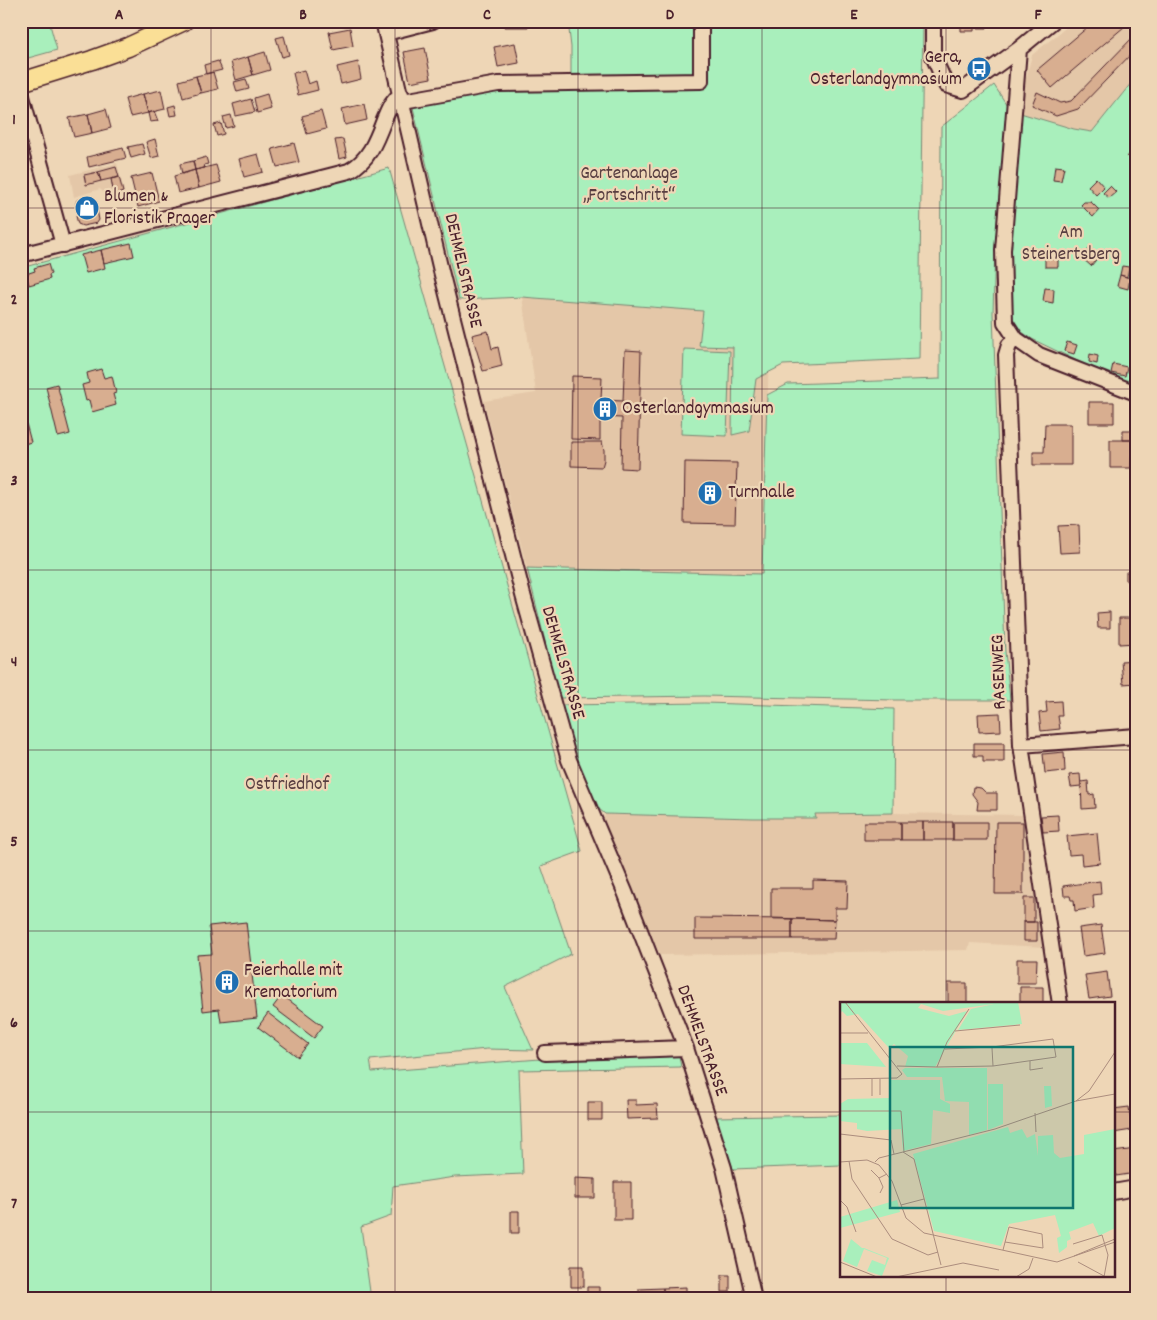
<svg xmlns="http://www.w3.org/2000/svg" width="1157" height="1320" font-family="Dekko,sans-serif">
	<rect width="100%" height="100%" fill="#eed6b6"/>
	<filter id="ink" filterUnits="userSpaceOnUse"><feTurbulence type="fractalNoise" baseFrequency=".02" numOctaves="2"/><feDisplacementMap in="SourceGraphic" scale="10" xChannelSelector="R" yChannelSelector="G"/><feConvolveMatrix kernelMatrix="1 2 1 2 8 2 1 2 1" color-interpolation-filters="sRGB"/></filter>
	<g filter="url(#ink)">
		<path fill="#e4c7a8" d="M1074 21H1136V77L1092 133 1074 129 1017 112 1032 55Z
			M117 163 124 192 108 197 100 189 74 197 70 175Z
			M522 297 770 313 763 574 527 568 484 401 536 393Z
			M893 813 1024 815 1045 947 970 943 968 950 660 955 603 823 605 814 753 818H816L815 814Z"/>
		<path fill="#a9efbc" stroke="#7a8774" d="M21 21H49L57 50 21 60Z
			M568 21H923L919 359 783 365 756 379 749 431 732 435 733 347 699 346 703 311 522 297 459 300 410 95 571 80V47Z
			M1136 77V386L1117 380 1032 339 1015 327 1006 314 1017 112 1074 129 1092 132Z
			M994 85 1010 110 1004 148 995 248 993 313 1005 651 1010 700H895L704 696 559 698 527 568 762 574 767 395 788 384 940 379 941 127Z
			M389 168 582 851 541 866 571 954 505 987 533 1050 487 1049 370 1060 372 1072 540 1059 679 1056 681 1067 519 1070 523 1174 455 1177 393 1186 391 1216 361 1227 371 1299H21V268Z
			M684 349 730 351 727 436 681 434Z
			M705 703 894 709 893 813 815 814 816 818H753L605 814 593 804 573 754 560 705Z
			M841 1115V1165L733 1169 716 1117Z"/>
		<path fill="#d8ae90" stroke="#4a1f2b" d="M505 21H528V27H505Z
			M961 21H987V28H974V31H961Z
			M1095 21H1131L1052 88 1037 70Z
			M350 28 353 46 333 50 329 32Z
			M1136 34V49L1078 109 1056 116 1032 105 1037 92 1060 103 1071 101Z
			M284 36 289 55 282 57 276 38Z
			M515 43 519 63 498 67 494 47Z
			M425 48 431 78 410 82 404 52Z
			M265 52 270 70 253 75 248 57Z
			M248 57 253 75 236 80 231 62Z
			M218 61 222 70 206 74 204 65Z
			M358 62 361 79 341 84 337 67Z
			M304 70 308 84 316 81 318 90 298 95 293 73Z
			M213 72 218 89 201 93 196 76Z
			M196 76 201 93 183 98 179 81Z
			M246 79 249 89 237 92 234 82Z
			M161 90 165 109 148 113 143 94Z
			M143 94 148 113 130 117 125 99Z
			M267 94 271 109 257 113 254 98Z
			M251 99 255 112 236 116 233 104Z
			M364 104 367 120 345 125 342 109Z
			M175 105 177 115 170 116 168 107Z
			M106 109 111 128 92 133 88 114Z
			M154 111 158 121 150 122 148 113Z
			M321 111 326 129 307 134 302 116Z
			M88 114 92 133 74 137 69 118Z
			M231 115 234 126 226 128 223 117Z
			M221 123 224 134 217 136 214 125Z
			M155 139 159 156 151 158 146 142Z
			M343 139 347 157 339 159 335 140Z
			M294 143 299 162 277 167 272 149Z
			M142 144 145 154 131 158 128 147Z
			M123 148 126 158 89 167 87 157Z
			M1133 150 1136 152V160L1133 163 1127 157Z
			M258 154 263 172 244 177 239 159Z
			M206 157 208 164 204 165 205 168 195 170 193 161Z
			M193 161 195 170 182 174 180 164Z
			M216 165 221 182 199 188 195 170Z
			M1055 166 1064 167 1061 181 1053 180Z
			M116 167 119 177 101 181 98 172Z
			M195 170 199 188 178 193 174 176Z
			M98 172 101 181 86 185 84 175Z
			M152 173 159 201 138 207 131 178Z
			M119 177 123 192 114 195 111 179Z
			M1096 178 1104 187 1096 195 1088 186Z
			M1110 186 1116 192 1109 198 1103 193Z
			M91 197 95 199 99 220 97 223 83 226 78 224 76 216 79 213 76 203 77 200Z
			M1084 202H1091L1099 210 1093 217 1081 205Z
			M131 243 134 256 104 263 101 250Z
			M1089 249 1099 256 1091 266 1082 258Z
			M101 250 105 268 86 273 81 255Z
			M1045 258H1058V267H1045Z
			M48 264 51 274 49 275 50 279 29 285 26 274 35 271 34 268Z
			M1122 266 1129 267 1127 277 1120 275Z
			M1120 275 1130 278 1128 289 1117 286Z
			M1045 288 1054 289 1053 303 1043 301Z
			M488 331 492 349 498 347 502 366 483 371 472 335Z
			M1067 342 1077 345 1074 354 1064 351Z
			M625 350 641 351 638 469 621 468 622 418 600 417V440L571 439 572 376 602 377 601 400 623 401Z
			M1090 354 1098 356 1097 364 1089 362Z
			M1113 364 1127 367 1125 376 1111 373Z
			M101 369 104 378 112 376 116 393 113 394 116 405 92 412 89 400 86 401 82 385 89 383 87 373Z
			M57 384 70 434 58 437 46 387Z
			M1089 402H1114V423H1089Z
			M21 405 31 442 21 445Z
			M1045 424H1071V465H1033V452H1044Z
			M1123 430H1136L1135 440H1123Z
			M1110 440H1132L1131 468H1110Z
			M571 442H602L604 450V460L602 467 571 466Z
			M685 462 737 463 735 524 684 523Z
			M1079 525 1080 552 1060 553 1058 526Z
			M1136 571V581H1126V572Z
			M1110 612V628H1098L1097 613Z
			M1119 618H1136V643L1119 644Z
			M1136 660V683L1123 684 1121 661Z
			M1061 701 1062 716H1058L1060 729 1041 731 1039 713 1047 712 1046 702Z
			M1000 713 1001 731 979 732 978 714Z
			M974 743H1004V762H983V756H974Z
			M1064 752 1065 771 1045 773 1043 754Z
			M1080 774 1081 786 1071 787 1069 775Z
			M1088 781 1089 795 1094 794 1095 808 1082 809 1081 782Z
			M973 787 981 788 986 793H997V810H977L978 802 972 794Z
			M1058 815 1059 831 1043 832 1041 816Z
			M864 822H901V840H864Z
			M901 822H923V840H901Z
			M923 822H953V840H923Z
			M953 822H987V840H953Z
			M996 822H1023V894H995Z
			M1097 833 1100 863 1082 865 1081 854 1069 855 1067 836Z
			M813 880 848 881 847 908H835V920L771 918V888H813Z
			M1100 881 1101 894 1093 895 1094 908 1075 911 1074 900H1071L1070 896H1064L1063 886Z
			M1024 898H1034V922H1024Z
			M695 918 792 919V939H695Z
			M792 919 835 920 834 939H792Z
			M246 922 257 1018 221 1022 219 1009 203 1011 197 955 212 954 209 926Z
			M1024 922H1037V941H1024Z
			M1101 925 1105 953 1083 956 1079 928Z
			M1017 959H1037L1036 983H1017Z
			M1107 972 1110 996 1089 999 1085 975Z
			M948 983H967V1004H948Z
			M1020 987H1043V1004H1020Z
			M282 995 323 1026 314 1038 273 1007Z
			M268 1013 308 1044 298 1057 258 1027Z
			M626 1100H636V1105L657 1104 658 1118 627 1119Z
			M588 1102H602V1120H588Z
			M1129 1107 1132 1130 1113 1133V1109Z
			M1136 1149V1173L1116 1176 1113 1152Z
			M575 1178 595 1179V1198H575Z
			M614 1182H631V1220H614Z
			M511 1211H519V1233H511Z
			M571 1266H584V1287H571Z
			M722 1275H730V1292H722Z
			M587 1287H599V1299H587Z
			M686 1287V1299H663V1288Z
			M663 1288V1299H639V1289Z
			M527 1294H551V1299H527Z"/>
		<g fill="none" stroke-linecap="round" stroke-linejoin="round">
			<defs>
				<path id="minor" d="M383 21 441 271 523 595 569 760 625 892 686 1048 724 1168 754 1299
					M933 21V56L946 85 963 90 1019 49 1053 21
					M386 33 433 21
					M1019 49 1003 250 1005 322 1016 339 1039 355 1136 393
					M21 93 63 245
					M403 101 498 84 701 81V21
					M21 255 349 171C369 160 376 141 384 120 389 109 391 102 401 94
					M1016 339 1009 345 1006 355 1021 745 1060 1004
					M1021 745 1136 736
					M545 1053 686 1048
					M1113 1192 1136 1188"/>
				<path id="major" d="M21 82 92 60 128 47 184 21"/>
			</defs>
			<use href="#minor" stroke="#4a1f2b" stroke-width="18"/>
			<use href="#major" stroke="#4a1f2b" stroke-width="21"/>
			<use href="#minor" stroke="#eed6b6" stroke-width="14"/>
			<use href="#major" stroke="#fadf96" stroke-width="18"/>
		</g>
	</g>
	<path fill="none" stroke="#4a1f2b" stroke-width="1" stroke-opacity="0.55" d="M211 21V1299M395 21V1299M578 21V1299M762 21V1299M946 21V1004M21 208H1136M21 389H1136M21 570H1136M21 750H1136M21 931H1136M21 1112H841M1113 1112H1136M946 1276V1299"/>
	<defs>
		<symbol id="bus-disc" viewBox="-11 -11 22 22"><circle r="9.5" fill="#1f6fb2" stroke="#eed6b6"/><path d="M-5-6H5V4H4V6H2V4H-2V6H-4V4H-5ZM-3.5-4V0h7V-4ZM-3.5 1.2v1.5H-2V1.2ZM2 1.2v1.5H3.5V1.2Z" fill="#fff"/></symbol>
		<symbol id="shop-disc" viewBox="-11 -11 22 22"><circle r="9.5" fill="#1f6fb2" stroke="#eed6b6"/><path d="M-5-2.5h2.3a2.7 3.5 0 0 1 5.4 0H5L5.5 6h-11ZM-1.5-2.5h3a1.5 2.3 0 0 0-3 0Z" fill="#fff"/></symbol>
		<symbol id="building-disc" viewBox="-11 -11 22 22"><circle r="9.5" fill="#1f6fb2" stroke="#eed6b6"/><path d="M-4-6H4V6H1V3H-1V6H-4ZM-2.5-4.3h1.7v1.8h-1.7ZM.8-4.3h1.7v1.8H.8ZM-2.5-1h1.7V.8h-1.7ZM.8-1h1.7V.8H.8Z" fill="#fff"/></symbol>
	</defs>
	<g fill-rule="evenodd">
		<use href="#bus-disc" x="965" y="55" width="28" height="28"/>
		<use href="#shop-disc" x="73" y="194" width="28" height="28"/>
		<use href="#building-disc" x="591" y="395" width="28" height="28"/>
		<use href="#building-disc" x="696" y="479" width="28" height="28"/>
		<use href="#building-disc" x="213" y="968" width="28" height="28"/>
	</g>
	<g text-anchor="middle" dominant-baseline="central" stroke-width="4.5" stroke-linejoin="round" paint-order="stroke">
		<g font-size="19" fill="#4a1f2b" stroke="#eed6b6" text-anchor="start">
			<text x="962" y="58" text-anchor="end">Gera,<tspan x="962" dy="22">Osterlandgymnasium</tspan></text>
			<text x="104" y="197">Blumen &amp;<tspan x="104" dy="22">Floristik Prager</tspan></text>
			<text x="622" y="409">Osterlandgymnasium</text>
			<text x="728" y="493">Turnhalle</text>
			<text x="244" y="971">Feierhalle mit<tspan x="244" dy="22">Krematorium</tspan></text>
		</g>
		<g font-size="19" fill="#583e41" stroke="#eed6b6">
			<text x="629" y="174">Gartenanlage<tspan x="629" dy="22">„Fortschritt“</tspan></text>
			<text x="1071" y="233">Am<tspan x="1071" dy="22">Steinertsberg</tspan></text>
			<text x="287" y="785">Ostfriedhof</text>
		</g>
		<g font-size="19" fill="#4a1f2b" stroke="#eed6b6">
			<text transform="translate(462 271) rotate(77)">DEHMELSTRASSE</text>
			<text transform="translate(562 663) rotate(74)">DEHMELSTRASSE</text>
			<text transform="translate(1000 672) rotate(-92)">RASENWEG</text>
			<text transform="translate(701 1041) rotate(70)">DEHMELSTRASSE</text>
		</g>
	</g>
	<g transform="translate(840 1002)">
		<rect width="275" height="275" fill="#eed6b6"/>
		<path d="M0 0H178L182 22 118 28 131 7 154 2 103 9 81 2 78 6 109 14 127 9 95 65H65L68 54 54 42 49 46 18 12 7 14 2 9 0 12ZM0 41H27L46 65 0 62ZM65 66H147V128L129 133V100L105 99 102 75H67L62 68ZM51 78H100V97L110 102V111L93 108 91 142 63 149 61 127 27 129 17 127V121L0 119V102L8 97 51 96ZM148 82H163V122L148 128ZM204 84H211L212 104 205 106ZM198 111V134L213 133 214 151 220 156 244 152V133L275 127V226L259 234 253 221 229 230 231 237 227 239V245L219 251 217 236 221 234 215 213 169 222 161 244 94 229 73 152 168 125 170 131 182 127 187 136 195 132 198 154ZM57 198 60 210 0 226V215ZM11 237 22 246H24L49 256 42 274 27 269 32 258 45 263 47 256 24 247 17 265 3 259Z" fill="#a9efbc"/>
		<path fill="none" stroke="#ac8d7e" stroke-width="1" d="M115 29 180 23M0 31H28M152 46 153 64M190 59V68L203 66M57 64 97 65 107 40 129 7M97 65 153 64 216 55 213 37 152 45 105 47M0 77 57 76 62 72 5 0M32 77V94M40 77V93M236 99 275 92M0 109H61L64 150M195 111 196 130M0 132 51 138 54 152M63 150 74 157 101 263M9 159 12 177 52 237 88 253 98 250M0 160 27 158 39 163 52 179 66 216 84 231 217 260 275 240M35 160 39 156 155 127 236 99 249 89 275 50M31 168 39 176 47 172M39 176 43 185 40 191M0 198 7 205 16 230M61 203 84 197M233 242 262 233 268 253 264 275M163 248 169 225 202 232 203 246 165 240M234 254 275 237M0 260 37 275M238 260 264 274M56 275 123 261 159 268M176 275 189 267 193 256"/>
		<path fill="#0f766e" fill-opacity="0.15" stroke="#0f766e" stroke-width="2.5" d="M50 45H233V206H50Z"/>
		<rect width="275" height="275" fill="none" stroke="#4a1f2b" stroke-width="2.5"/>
	</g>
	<rect width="1157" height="1320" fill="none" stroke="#eed6b6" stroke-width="55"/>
	<rect x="28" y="28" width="1102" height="1264" fill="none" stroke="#4a1f2b" stroke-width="2"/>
	<g font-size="16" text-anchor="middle" font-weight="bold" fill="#4a1f2b">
		<text x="119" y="19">A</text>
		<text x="303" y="19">B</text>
		<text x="487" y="19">C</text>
		<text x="670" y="19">D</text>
		<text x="854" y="19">E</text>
		<text x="1038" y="19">F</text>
		<text x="14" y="124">1</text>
		<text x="14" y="304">2</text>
		<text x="14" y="485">3</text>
		<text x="14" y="666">4</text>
		<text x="14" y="846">5</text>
		<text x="14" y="1027">6</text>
		<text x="14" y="1208">7</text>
	</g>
</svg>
